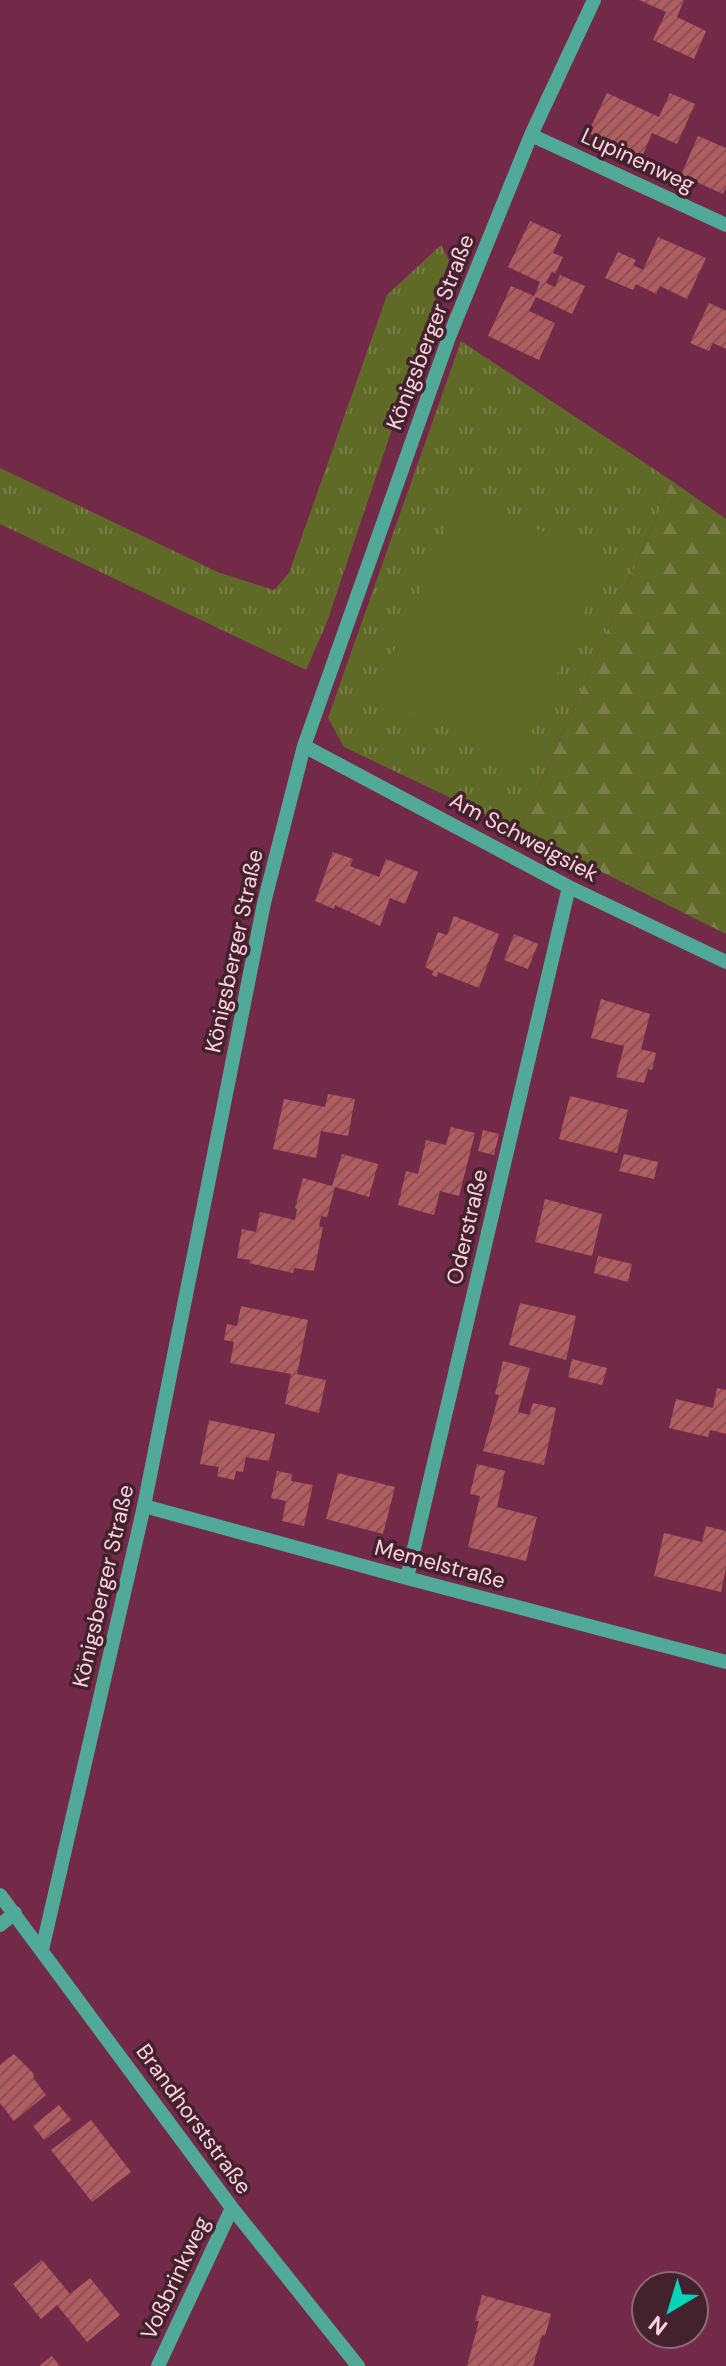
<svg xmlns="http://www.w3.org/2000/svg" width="726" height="2366" font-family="'DM Sans',sans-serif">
	<defs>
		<pattern id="grass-tufts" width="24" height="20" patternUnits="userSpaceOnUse" patternTransform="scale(2)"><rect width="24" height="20" fill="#606a27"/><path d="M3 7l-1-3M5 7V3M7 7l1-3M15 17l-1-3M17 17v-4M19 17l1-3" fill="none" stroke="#787e46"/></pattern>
		<pattern id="forest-firs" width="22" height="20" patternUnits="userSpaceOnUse" patternTransform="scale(2)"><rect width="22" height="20" fill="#606a27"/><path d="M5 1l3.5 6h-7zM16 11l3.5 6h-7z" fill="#787e46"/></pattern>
		<pattern id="building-hatch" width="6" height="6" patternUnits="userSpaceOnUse" patternTransform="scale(2)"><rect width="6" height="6" fill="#af5d61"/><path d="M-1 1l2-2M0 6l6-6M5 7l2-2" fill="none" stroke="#875155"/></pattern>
	</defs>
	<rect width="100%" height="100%" fill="#732a48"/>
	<path fill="url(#grass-tufts)" d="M441 245 449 260 327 622 306 670 0 524V468L220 573 274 590 289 573 387 295Z
		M461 341 672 481 520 831 344 747 328 718Z"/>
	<path fill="url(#forest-firs)" d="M672 481 726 519V934L520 831Z"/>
	<path fill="#606a27" d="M461 496 607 560 519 760 374 696Z"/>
	<path fill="url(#building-hatch)" d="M639 0H684L677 17 706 31 694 59 653 40 666 12Z
		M607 93 659 117 670 93 695 104 677 144 652 133 642 157 588 133Z
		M698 136 726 148V187L723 194 681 175Z
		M530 221 561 235 553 253 563 257 555 274 552 271 546 283 555 287 560 275 585 286 572 314 536 297 529 311 555 323 539 360 488 336 511 286 534 296 540 282 508 267Z
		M658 237 706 258 687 299 660 286 656 294 636 284 633 290 605 278 618 252 636 260 633 265 643 270Z
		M709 303 726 311V349L713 343 709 351 690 343Z
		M333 852 353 859 350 866 379 877 386 859 418 872 405 904 390 898 380 926 335 905 334 909 315 901Z
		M454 916 499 934 479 988 438 972 437 977 432 975 433 971 425 967 438 932 447 935Z
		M514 934 538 944 528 969 504 960Z
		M601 999 650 1014 641 1049 656 1053 652 1070 648 1069 644 1083 616 1077 624 1046 591 1038Z
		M328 1094 355 1099 348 1136 321 1131 316 1158 273 1149 284 1099 325 1107Z
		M570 1096 628 1110 617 1153 559 1139Z
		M451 1127 475 1133 459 1196 440 1191 434 1215 398 1205 406 1171 418 1174 426 1140 446 1145Z
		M483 1130 499 1134 494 1155 478 1151Z
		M342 1154 378 1164 369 1197 335 1187 327 1217 321 1216 319 1226 323 1227 314 1271 294 1268 293 1273 249 1263 250 1260 237 1258 242 1229 256 1232 260 1212 295 1220 297 1209 295 1208 303 1178 332 1186Z
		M624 1154 658 1162 654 1179 619 1171Z
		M545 1199 602 1214 592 1256 535 1242Z
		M598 1256 632 1264 628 1282 594 1273Z
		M520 1303 576 1316 566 1360 509 1345Z
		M241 1306 308 1320 297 1374 326 1380 319 1413 285 1404 291 1374 230 1363 234 1342 224 1340 227 1324 237 1326Z
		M572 1359 607 1368 602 1385 568 1377Z
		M503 1361 530 1368 518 1412 529 1415 533 1403 556 1408 544 1465 483 1451 499 1395 495 1394Z
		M717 1388 726 1390V1434L710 1430 708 1437 669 1428 676 1399 713 1408Z
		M209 1420 275 1434 269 1461 246 1457 243 1472 236 1471 234 1480 217 1476 219 1467 200 1464Z
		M477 1464 505 1471 497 1507 537 1517 526 1561 468 1547 480 1496 470 1494Z
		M277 1471 292 1474 291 1481 313 1485 304 1526 282 1521 286 1501 271 1498Z
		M338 1473 395 1487 383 1534 326 1519Z
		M706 1526 726 1531V1568L721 1592 654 1576 664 1533 702 1542Z
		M14 2054 33 2073 34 2079 46 2095 14 2121 0 2103V2065Z
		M59 2105 71 2120 44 2140 33 2126Z
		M91 2120 131 2172 92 2202 51 2150Z
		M42 2260 70 2294 90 2278 120 2315 87 2342 57 2305 41 2319 13 2284Z
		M482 2295 551 2314 545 2336 542 2335 533 2366H467L479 2321H475Z
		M52 2356 60 2366H39Z"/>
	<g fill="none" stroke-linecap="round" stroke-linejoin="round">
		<path stroke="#51aa97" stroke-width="14" d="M531 135 726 225
			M304 746 569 887 726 962
			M144 1506 407 1578 726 1662
			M407 1578 569 887
			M0 1895 232 2208 358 2366
			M0 1925 15 1913
			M42 1950 144 1506 264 903 304 746 449 337 531 135 594 0
			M158 2366 232 2208"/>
	</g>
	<g text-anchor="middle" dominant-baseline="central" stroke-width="7" stroke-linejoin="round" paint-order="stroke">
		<g font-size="22" fill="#fed1df" stroke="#43222e">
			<text transform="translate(638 160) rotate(25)">Lupinenweg</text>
			<text transform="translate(430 332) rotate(-69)">Königsberger Straße</text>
			<text transform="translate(524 837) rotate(28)">Am Schweigsiek</text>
			<text transform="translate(234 951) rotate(-78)">Königsberger Straße</text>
			<text transform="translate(467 1227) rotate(-77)">Oderstraße</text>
			<text transform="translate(440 1564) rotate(15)">Memelstraße</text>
			<text transform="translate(103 1586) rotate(-77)">Königsberger Straße</text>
			<text transform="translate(194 2119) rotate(54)">Brandhorststraße</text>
			<text transform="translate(175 2278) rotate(-65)">Voßbrinkweg</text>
		</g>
	</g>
	<g transform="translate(670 2310) rotate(218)"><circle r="38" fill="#43222e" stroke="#8e6875" stroke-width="2"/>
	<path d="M0-6L14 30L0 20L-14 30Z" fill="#04d5b6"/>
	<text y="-12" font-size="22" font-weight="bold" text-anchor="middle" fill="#fed1df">N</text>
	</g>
</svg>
